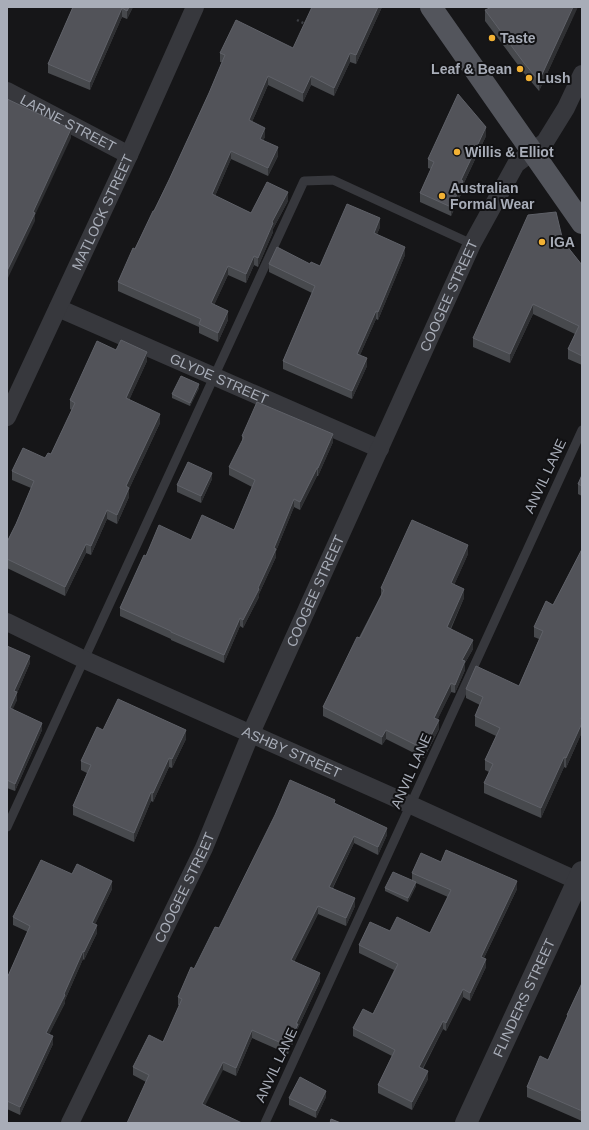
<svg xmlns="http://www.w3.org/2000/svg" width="589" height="1130" font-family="Arial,sans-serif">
	<rect width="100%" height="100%" fill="#161618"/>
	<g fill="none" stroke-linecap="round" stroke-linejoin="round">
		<path stroke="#3d3f44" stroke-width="2.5" stroke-dasharray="2 3" stroke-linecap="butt" d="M297 20 305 24 306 22"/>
		<path stroke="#37383d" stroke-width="9" d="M7 827 304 181 333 180 472 244
			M265 1123 582 430"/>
		<g stroke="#37383d" stroke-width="18">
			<path id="s1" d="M7 91 129 155"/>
			<path id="s2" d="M58 308 380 449"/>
			<path id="s3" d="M7 417 129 155 195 7"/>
			<path id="s4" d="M7 622 85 660 411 805 578 881"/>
			<path id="s5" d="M70 1123 204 848 251 733 472 244 516 164 545 142 566 108 582 74"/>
		</g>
		<path stroke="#37383d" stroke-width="22" id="s6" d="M466 1123 582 872"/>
		<path stroke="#53555c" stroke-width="22" d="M431 7 582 223"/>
	</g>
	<path fill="#47494d" d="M73 7H133L127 19 122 17 90 90 48 73V64Z
		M382 7 356 64 350 62 334 96 311 85 303 102 268 85 252 122 265 137 263 140 278 156 268 176 231 159 215 196 251 213 288 201 273 229V232L258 267 254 265 246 283 228 275 214 305 228 320 218 342 199 333V327L118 291V282L169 180 209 93 222 62H220V53L293 48Z
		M485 10 572 19 539 91 524 73 485 21Z
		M486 136 463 185V190L451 216 420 202V193L431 169 428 168V159Z
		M380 227 377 234 405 255 378 320 376 319 360 355 367 366 352 399 283 369V361L312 293 269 272V264H310L320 266Z
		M563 241 582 265V365L568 359V349L575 334 533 314 510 363 473 347V338Z
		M116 350 147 361 129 400 160 423 129 489V497L117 524 107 519 91 555 86 553 65 596 7 568V542L16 524 31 488 12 480V471L45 458 51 454 72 410 70 409V400Z
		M199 388 190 406 172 398V394Z
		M242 436 333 442 318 476H317L300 510 294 507 276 551V557L259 594V597L243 628 240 626 224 663 171 640V639L120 616V608L146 556 191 540 234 530 252 487 229 475V467L242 442Z
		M582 475V496L578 494V484Z
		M212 479 201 503 177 492V485Z
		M582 549V732L566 768 564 767 541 818 484 793V783L489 772 485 770V760L496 736 475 726V716L480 705 466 698V689L519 686 539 639 534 637V627L553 605Z
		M468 554 454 585 464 598 451 629 473 649 465 663V670L455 693 451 692 437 720 439 729 424 758 386 739 382 745 323 716V707L381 595V588Z
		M7 646 30 663 17 693V700L12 709 42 730 15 791 7 788Z
		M103 730 186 739 172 768 169 767 153 802 151 801 134 842 73 815V806L87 773 81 770V761Z
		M335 804 387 835 378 855 354 843 333 888 355 906 346 926 318 914 294 962 320 981 298 1028V1032L288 1054 252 1038 236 1076 223 1070 146 1082 133 1075V1067L163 1042 180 1006 178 1005V997L219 928Z
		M441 862 517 889 484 958 486 967 470 1001 463 997 446 1031 443 1029 423 1069 428 1079 412 1110 378 1093V1085L392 1056 353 1036V1028L373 1014 394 970 359 953V945L390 931 430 933 448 897 416 883V886L408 902 385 891V888L412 881V873Z
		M72 874 112 889 95 924 97 933 84 960 83 959 65 1000V1003L49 1034 53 1044 20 1115 7 1109V975L8 976 28 932 13 925V917Z
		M582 983V1121L527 1097V1087L548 1060 567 1019V1015Z
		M326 1097 316 1118 289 1105V1098Z"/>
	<path fill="#2f3033" d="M129 7H133L127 19V11Z
		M378 7H382L356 64V55Z
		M573 7H578L539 91V81Z
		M122 8V17L90 90V82Z
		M350 53V62L334 96V88Z
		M268 76V85L249 129V120Z
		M311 76V85L303 102V93Z
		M486 127V136L463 185V190L451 216V207L461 180Z
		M265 128V137L260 147V139Z
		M71 129V138L35 215V221L7 280V271L33 212Z
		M278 147V156L268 176V168Z
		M231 151V159L212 203V194Z
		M288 192V201L273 229V232L258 267V258L272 222Z
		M380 218V227L374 241V233Z
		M405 247V255L378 320V312Z
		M254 256V265L246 283V274Z
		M228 266V275L211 312V303Z
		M533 304V314L510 363V354Z
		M228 311V320L218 342V333Z
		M376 311V319L357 362V354Z
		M147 352V361L126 407V398Z
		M367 358V366L352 399V391Z
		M199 384V388L190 406V403Z
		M160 414V423L129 489V497L117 524V515L126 486Z
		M333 434V442L318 476V468Z
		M317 468V476L300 510V502Z
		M212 473V479L201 503V496Z
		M294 499V507L276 551V557L259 594V597L243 628V620Z
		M107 510V519L91 555V546Z
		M86 544V553L65 596V587Z
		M468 545V554L451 592V583Z
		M464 589V598L447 636V627Z
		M240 618V626L224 663V655Z
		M473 640V649L465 663V670L455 693V685L462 660Z
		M30 656V663L17 693V700L10 716V708L14 691Z
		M451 683V692L434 727V718Z
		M582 715V732L566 768V758Z
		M439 720V729L424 758V749Z
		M42 723V730L15 791V784Z
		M186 730V739L172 768V759Z
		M386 730V739L382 745V737Z
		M564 757V767L541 818V808Z
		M169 758V767L153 802V793Z
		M151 792V801L134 842V833Z
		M387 828V835L378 855V847Z
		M354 836V843L329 895V887Z
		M112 881V889L92 931V923Z
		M517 881V889L481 964V957Z
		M416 882V886L408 902V898Z
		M355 898V906L346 926V918Z
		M318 906V914L291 968V960Z
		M97 925V933L84 960V952Z
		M83 951V959L65 1000V1003L46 1041V1033Z
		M486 959V967L470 1001V993Z
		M320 973V981L298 1028V1032L288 1054V1046L296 1024Z
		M463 989V997L446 1031V1023Z
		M443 1021V1029L419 1075V1067Z
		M252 1030V1038L236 1076V1068Z
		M53 1036V1044L20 1115V1107Z
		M223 1062V1070L202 1112V1104Z
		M428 1071V1079L412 1110V1102Z
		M326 1091V1097L316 1118V1111Z"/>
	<path fill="#525359" stroke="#5f6168" d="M73 7H129L127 11 122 8 90 82 48 64Z
		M312 7H378L356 55 350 53 334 88 311 76 303 93 268 76 249 120 265 128 260 139 278 147 268 168 231 151 212 194 251 213 267 182 288 192 272 222 273 223 258 258 254 256 246 274 228 266 211 303 228 311 218 333 199 324 201 319 118 282 133 248 135 249 153 211H154L169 180 209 93 225 55 220 53 236 20 293 48Z
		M492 7H573L539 81 524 63 485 10Z
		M458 94 486 127 461 180 463 181 451 207 420 193 434 162 428 159Z
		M7 99 71 129 33 212 35 213 7 271Z
		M347 204 380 218 374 233 405 247 378 312 376 311 357 354 367 358 352 391 283 361 315 286 269 264 277 247 310 264 311 262 320 266Z
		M556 212 563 241 582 265V356L568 349 579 326 533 304 510 354 473 338 528 215Z
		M121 340 147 352 126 398 160 414 126 486 129 488 117 515 107 510 91 546 86 544 65 587 7 559V542L16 524 34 481 12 471 23 448 45 458 48 453 51 454 75 403 70 400 97 341 116 350Z
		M181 376 199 384 190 403 172 394Z
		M257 402 333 434 318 468H317L300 502 294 499 274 548 276 549 258 588 259 589 243 620 240 618 224 655 171 632V631L120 608 144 555 146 556 159 525 191 540 202 515 234 530 255 480 229 467 244 437 242 436Z
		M188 462 212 473 201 496 177 485Z
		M582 475V486L578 484Z
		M412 520 468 545 451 583 464 589 447 627 473 640 462 660 465 661 455 685 451 683 434 718 439 720 424 749 386 730 382 737 323 707 357 637 360 638 384 590 381 588Z
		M582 549V715L581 719H582V723L566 758 564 757 541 808 484 783 493 764 485 760 500 728 475 716 483 697 466 689 476 666 519 686 543 631 534 627 546 601 553 605Z
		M7 646 30 656 14 691 17 692 10 708 42 723 15 784 7 780Z
		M118 699 186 730 172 759 169 758 153 793 151 792 134 833 73 806 91 765 81 761 97 727 103 730Z
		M290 780 335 800 334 803 387 828 378 847 354 836 329 887 355 898 346 918 318 906 291 960 320 973 296 1024H298L288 1046 252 1030 236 1068 223 1062 202 1104 242 1123H127L149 1075 133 1067 149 1035 163 1042 182 999 178 997 191 967 194 969 215 927 219 928 275 815Z
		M446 850 517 881 481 957 486 959 470 993 463 989 446 1023 443 1021 419 1067 428 1071 412 1102 378 1085 395 1050 353 1028 363 1009 373 1014 398 964 359 945 370 922 390 931 397 917 430 933 451 890 412 873 421 853 441 862Z
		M41 860 72 874 77 864 112 881 92 923 97 925 84 952 83 951 64 994 65 995 46 1033 53 1036 20 1107 7 1101V975L8 976 30 926 13 917Z
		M393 872 416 882 408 898 385 888Z
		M582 983V1111L527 1087 540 1056 548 1060 568 1015H567Z
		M300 1077 326 1091 316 1111 289 1098Z
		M331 1119 341 1123H330Z"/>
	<g fill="#f2b134" stroke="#111113" stroke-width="1.5">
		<circle cx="492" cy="38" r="4"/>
		<circle cx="520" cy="69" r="4"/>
		<circle cx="529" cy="78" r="4"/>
		<circle cx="457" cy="152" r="4"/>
		<circle cx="442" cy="196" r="4"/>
		<circle cx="542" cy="242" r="4"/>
	</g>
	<g text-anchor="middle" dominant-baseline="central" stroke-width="4" stroke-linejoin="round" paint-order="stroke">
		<g font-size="14" font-weight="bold" fill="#a8adb8" stroke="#111113" text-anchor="start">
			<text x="500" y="38">Taste</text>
			<text x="512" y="69" text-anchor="end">Leaf &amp; Bean</text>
			<text x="537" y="78">Lush</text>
			<text x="465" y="152">Willis &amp; Elliot</text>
			<text x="450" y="188">Australian<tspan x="450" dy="16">Formal Wear</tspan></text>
			<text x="550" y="242">IGA</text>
		</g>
		<g font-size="14" fill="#a8adb8" stroke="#111113">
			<text stroke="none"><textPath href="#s1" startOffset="69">LARNE STREET</textPath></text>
			<text stroke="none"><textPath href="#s3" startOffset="226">MATLOCK STREET</textPath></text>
			<text stroke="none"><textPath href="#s5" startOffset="910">COOGEE STREET</textPath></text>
			<text stroke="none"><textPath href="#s2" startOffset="176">GLYDE STREET</textPath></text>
			<text transform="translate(545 476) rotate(-65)">ANVIL LANE</text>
			<text stroke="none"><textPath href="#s5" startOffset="586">COOGEE STREET</textPath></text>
			<text stroke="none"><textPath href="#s4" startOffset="313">ASHBY STREET</textPath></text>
			<text transform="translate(411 771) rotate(-66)">ANVIL LANE</text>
			<text stroke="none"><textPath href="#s5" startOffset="262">COOGEE STREET</textPath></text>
			<text stroke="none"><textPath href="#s6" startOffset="138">FLINDERS STREET</textPath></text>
			<text transform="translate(276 1065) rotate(-65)">ANVIL LANE</text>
		</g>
	</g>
	<rect width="589" height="1130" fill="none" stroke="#a8adb8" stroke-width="16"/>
</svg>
